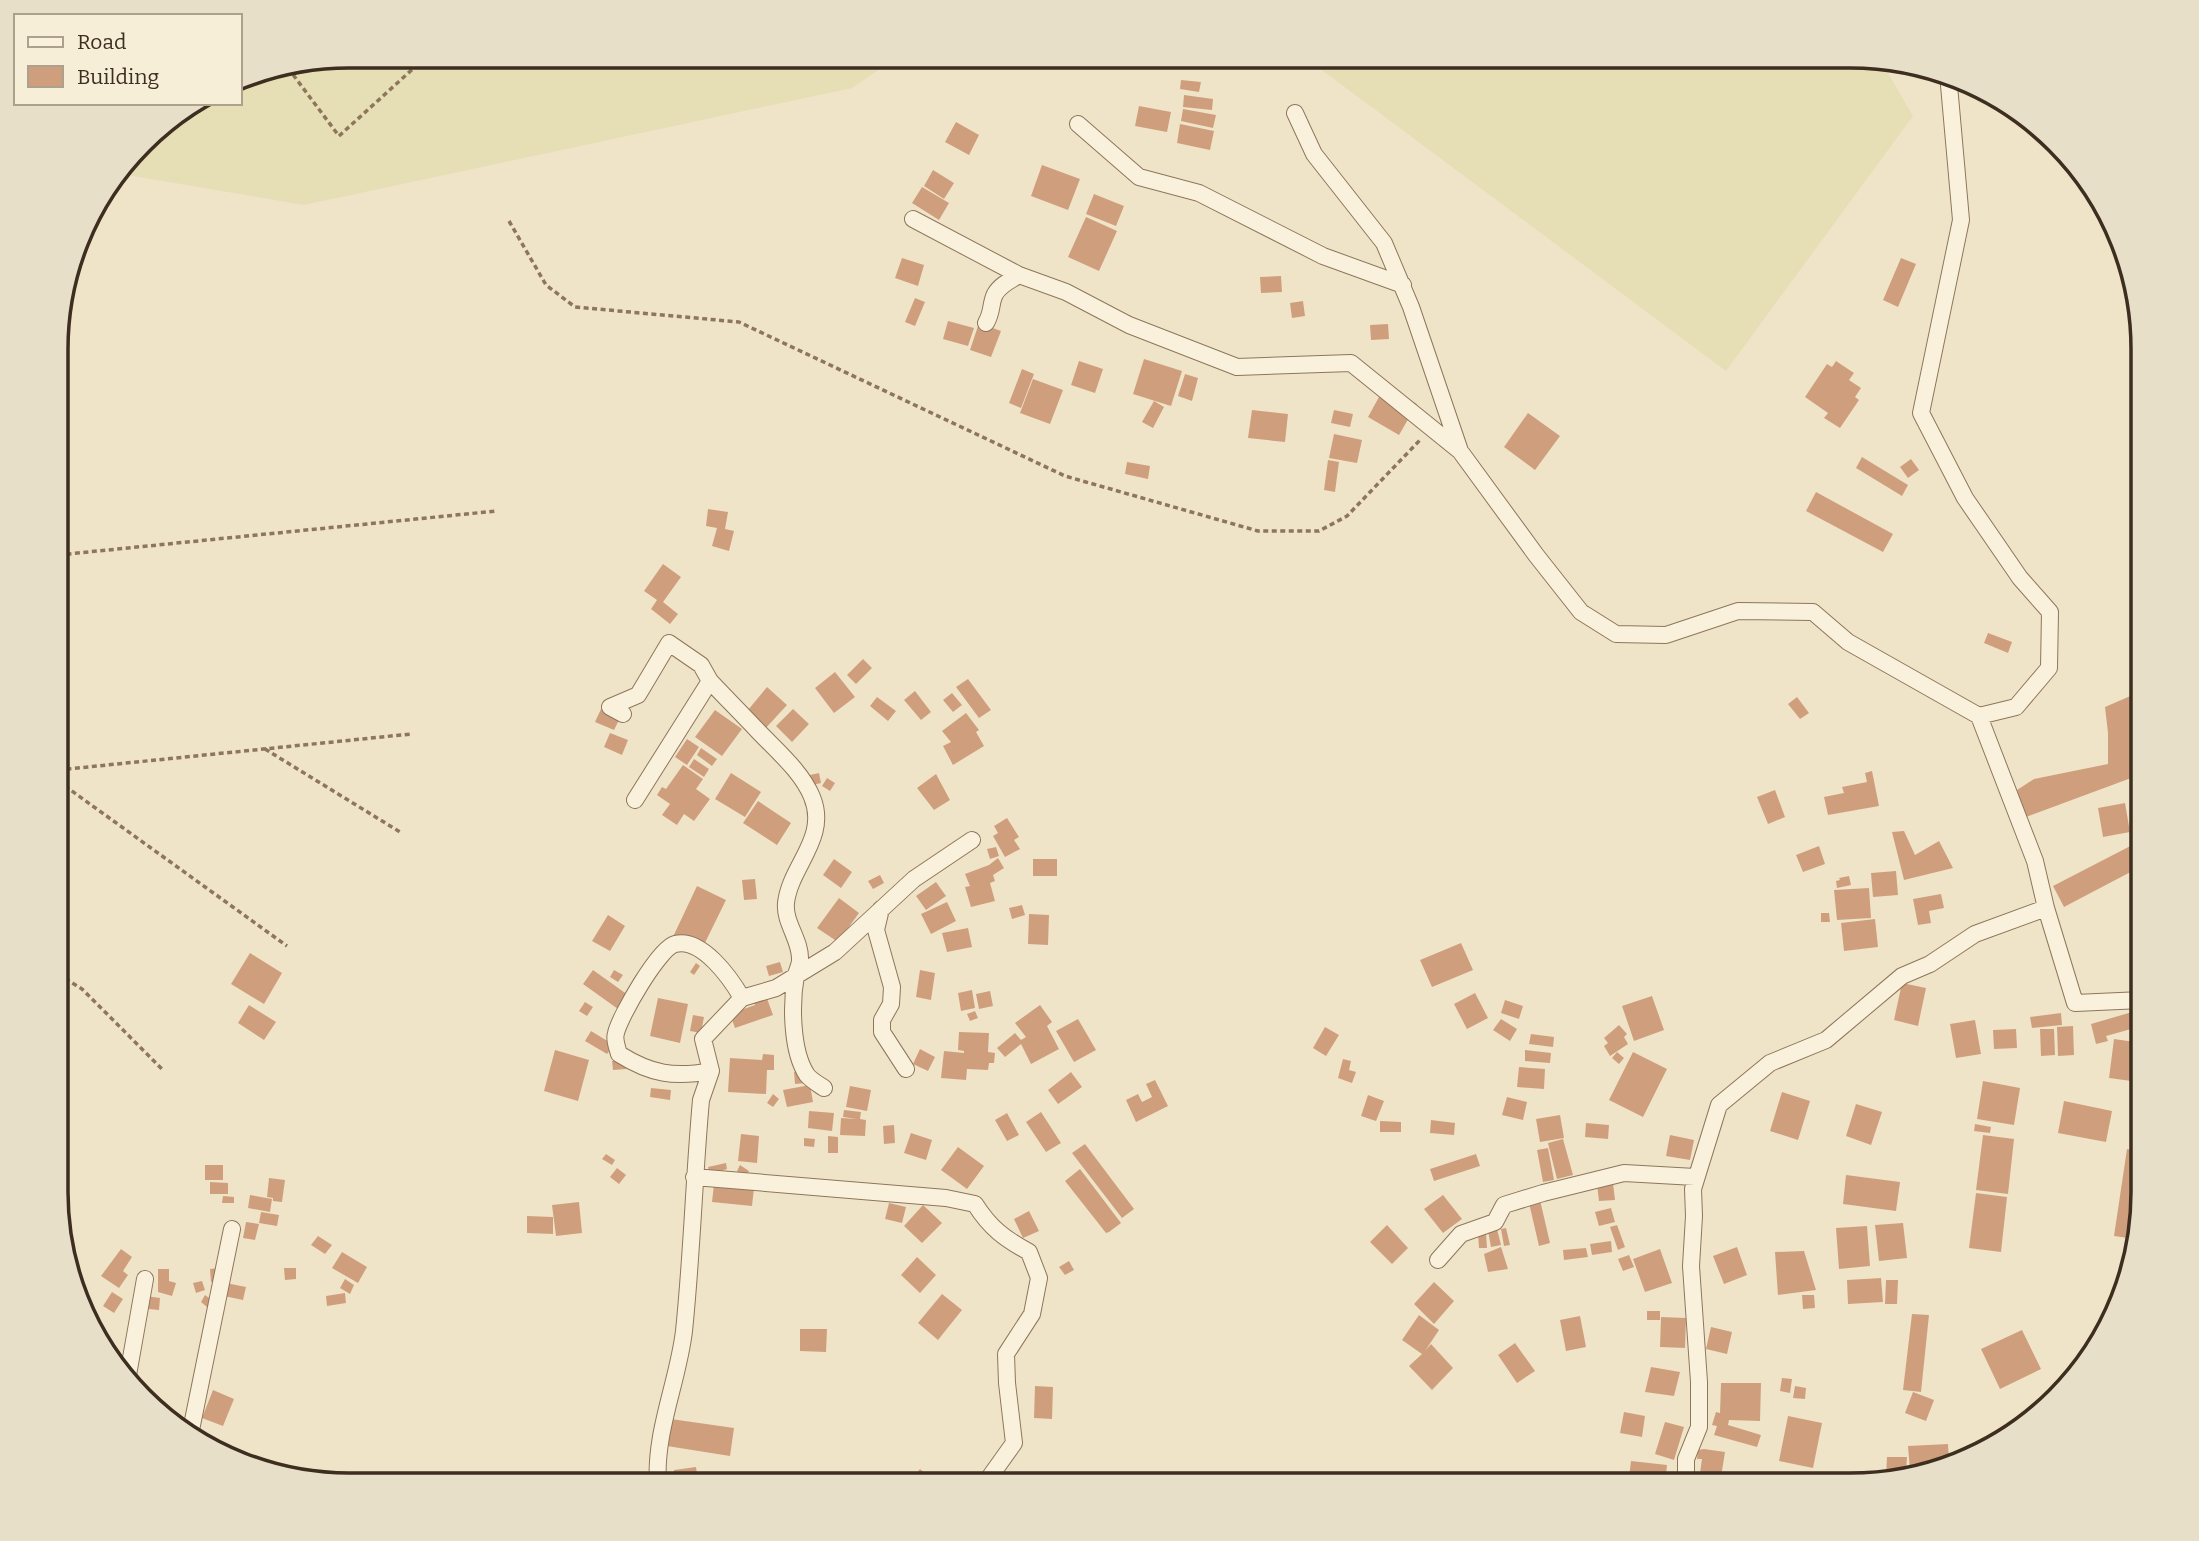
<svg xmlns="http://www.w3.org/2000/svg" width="2199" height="1541" font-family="Bitter,serif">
	<rect width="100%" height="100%" fill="#f0e4c8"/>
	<path fill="#e6deb5" d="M349 56H899L852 88 304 205 121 174 156 129 197 103H240V78Z
		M1303 56 1869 57 1880 59 1913 116 1726 371Z"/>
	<path fill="#cf9f7d" d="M1181 80 1201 82 1199 92 1180 89Z
		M1184 95 1213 99 1212 110 1183 107Z
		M1139 106 1171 112 1167 132 1135 126Z
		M1183 109 1216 115 1213 128 1181 121Z
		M956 122 979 135 969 155 945 142Z
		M1180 124 1214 131 1210 150 1177 143Z
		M1042 165 1080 179 1068 210 1031 196Z
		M933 170 954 183 944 199 924 186Z
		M922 187 949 203 939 220 912 203Z
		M1094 194 1124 206 1116 226 1086 214Z
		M1086 217 1117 231 1099 271 1068 257Z
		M902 258 924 265 918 286 895 278Z
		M1901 258 1916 264 1898 307 1883 300Z
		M1281 276 1282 292 1261 293 1260 277Z
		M915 298 925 302 915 326 905 322Z
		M1303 301 1305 316 1292 318 1290 303Z
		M948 321 974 328 968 346 943 339Z
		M979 323 1001 331 991 357 970 350Z
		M1388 324 1389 339 1371 340 1370 325Z
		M1144 359 1182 371 1171 406 1133 394Z
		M1079 361 1103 369 1095 393 1071 385Z
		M1836 361 1854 373 1849 380 1861 388 1855 397 1859 400 1840 428 1824 418 1828 413 1805 397 1827 364 1832 367Z
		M1022 369 1034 374 1021 408 1009 403Z
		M1185 374 1198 378 1192 401 1178 396Z
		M1033 379 1063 390 1050 424 1020 413Z
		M1385 386 1417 404 1399 435 1368 417Z
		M1154 401 1164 407 1153 428 1142 422Z
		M1252 410 1288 414 1285 442 1248 438Z
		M1334 410 1353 414 1350 427 1331 423Z
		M1528 413 1560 436 1535 470 1504 447Z
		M1334 434 1362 440 1357 463 1329 458Z
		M1862 457 1908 485 1902 496 1856 468Z
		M1911 459 1919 470 1908 478 1900 467Z
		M1328 460 1339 462 1335 492 1324 490Z
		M1127 462 1150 466 1148 479 1125 474Z
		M1816 492 1893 534 1883 552 1806 511Z
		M708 509 728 512 725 529 734 531 729 551 712 546 717 528 706 526Z
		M663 564 681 577 663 602 678 614 670 624 651 609 657 600 644 591Z
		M1988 633 2012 642 2008 653 1984 643Z
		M863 659 872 668 856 684 847 675Z
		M835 672 855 697 834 713 815 688Z
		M968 679 991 710 979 718 956 687Z
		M767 687 787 705 764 730 755 721 757 718 748 710Z
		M915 691 931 712 921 720 904 700Z
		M2142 691V774L2026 817 2017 790 2034 779 2108 764V733L2105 707Z
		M952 693 962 705 953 712 943 700Z
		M877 697 896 711 888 721 870 706Z
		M1797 697 1809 713 1800 719 1788 704Z
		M601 709 620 718 614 730 595 722Z
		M793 709 809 724 792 742 776 726Z
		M715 710 742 729 722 756 695 737Z
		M966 713 979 730 976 732 984 746 953 765 943 746 951 742 942 731Z
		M610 733 628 740 622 755 604 747Z
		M687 739 699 747 687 765 675 757Z
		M701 748 717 759 712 766 697 755Z
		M694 759 709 769 704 777 689 767Z
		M683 765 703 779 696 789 710 799 694 821 684 814 677 825 662 815 670 804 657 795 662 787 666 789Z
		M1872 771 1879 806 1828 815 1824 797 1844 793 1842 787 1867 782 1865 773Z
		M731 773 761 792 745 817 715 799Z
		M819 773 821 783 808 786 805 776Z
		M936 774 950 800 934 810 917 788Z
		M827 778 835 783 830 791 822 786Z
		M1775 790 1785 817 1768 824 1757 797Z
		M2142 793V806L2136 808 2133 796Z
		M758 801 791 823 777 845 743 823Z
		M2125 803 2130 832 2103 837 2098 808Z
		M1007 818 1019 837 1014 840 1020 849 1005 857 993 836 998 833 994 826Z
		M1904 831 1915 855 1939 841 1953 868 1904 880 1892 832Z
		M2142 840V866L2064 907 2053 886Z
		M1819 846 1825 864 1803 872 1796 855Z
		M996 847 999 856 990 859 987 849Z
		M998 858 1004 868 993 875 995 881 990 883 995 901 971 907 965 887 970 886 965 874 989 865Z
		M834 859 852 872 841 888 823 875Z
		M1033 859H1057V876H1033Z
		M1896 871 1898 895 1873 897 1871 873Z
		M880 875 884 883 873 889 868 881Z
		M1849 876 1851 885 1837 888 1836 881 1840 880 1839 878Z
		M755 879 757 899 744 900 742 880Z
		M936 882 946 896 926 910 916 896Z
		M697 886 726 900 699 955 671 941Z
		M1869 888 1871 918 1837 920 1834 890Z
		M1941 894 1944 908 1929 911 1931 923 1918 925 1913 899Z
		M839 898 859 913 838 942 817 928Z
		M947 902 956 921 931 934 921 914Z
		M1022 905 1025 915 1012 919 1009 908Z
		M1821 913H1829L1830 922H1821Z
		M1029 914 1049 915 1048 945 1028 944Z
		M608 915 625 926 610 951 592 941Z
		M1875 919 1878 947 1844 951 1841 923Z
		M968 928 972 947 947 952 942 933Z
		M1461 943 1473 970 1432 987 1420 960Z
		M250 953 282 973 264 1004 231 984Z
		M780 962 783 972 769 976 766 966Z
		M696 963 700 966 694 975 690 972Z
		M593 970 628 995 618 1009 583 984Z
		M614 970 623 975 618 982 610 977Z
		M920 970 935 973 931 1000 916 997Z
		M1902 983 1926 988 1918 1026 1894 1020Z
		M972 990 975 1008 961 1011 958 993Z
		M990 991 993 1006 979 1009 976 994Z
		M765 993 773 1015 735 1028 730 1014 755 1005 752 997Z
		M1475 993 1488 1018 1467 1029 1454 1004Z
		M1652 996 1664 1030 1634 1041 1622 1006Z
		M658 998 688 1004 680 1043 650 1036Z
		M1505 1000 1523 1006 1519 1019 1501 1013Z
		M585 1002 593 1007 587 1016 579 1011Z
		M249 1005 276 1022 264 1040 238 1023Z
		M1040 1005 1052 1022 1047 1026 1059 1049 1031 1064 1021 1044 1005 1057 997 1048 1015 1033 1021 1040 1026 1037 1015 1023Z
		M2139 1010 2142 1026 2106 1036 2108 1041 2096 1044 2091 1024Z
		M975 1011 978 1018 970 1021 967 1014Z
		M2061 1013 2062 1025 2032 1028 2030 1017Z
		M693 1015 704 1017 701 1033 690 1031Z
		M1078 1019 1096 1050 1074 1062 1056 1031Z
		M1501 1019 1517 1029 1510 1041 1493 1030Z
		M1975 1020 1981 1054 1956 1058 1950 1024Z
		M1619 1025 1627 1034 1624 1037 1628 1044 1610 1056 1604 1046 1608 1043 1604 1038Z
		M2073 1026 2074 1055 2058 1056 2057 1027Z
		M1325 1027 1339 1035 1326 1056 1313 1048Z
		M2016 1029 2017 1048 1994 1049 1993 1030Z
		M2040 1029H2054L2055 1055 2041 1056Z
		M591 1031 614 1045 607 1054 585 1041Z
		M959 1032 989 1033 988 1052 995 1053 994 1063H989L988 1070 967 1069 966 1080 941 1078 944 1051 964 1053V1051L958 1050Z
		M1531 1034 1554 1037 1553 1047 1529 1044Z
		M2114 1039 2142 1043V1065L2139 1082 2109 1078Z
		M920 1049 935 1057 928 1071 913 1064Z
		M555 1050 589 1060 578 1101 544 1091Z
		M1525 1050 1551 1053 1550 1063 1525 1061Z
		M1617 1052 1624 1058 1619 1064 1612 1058Z
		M1633 1052 1667 1069 1643 1117 1609 1100Z
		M763 1054 774 1055V1070H767L766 1094 728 1092 730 1058 762 1060Z
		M1343 1059 1351 1061 1349 1070 1356 1072 1352 1083 1338 1078Z
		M625 1060 626 1069 613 1070 612 1061Z
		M1519 1067 1545 1069 1544 1089 1517 1087Z
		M805 1071 806 1083 795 1084 794 1072Z
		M1071 1072 1082 1087 1058 1104 1048 1090Z
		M1155 1080 1168 1106 1136 1122 1126 1100 1138 1094 1142 1102 1152 1097 1146 1084Z
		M1983 1081 2020 1088 2014 1125 1977 1119Z
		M810 1085 813 1102 787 1107 783 1090Z
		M850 1086 871 1090 867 1111 846 1107Z
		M651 1088 671 1090 670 1100 650 1097Z
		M1782 1092 1810 1101 1798 1140 1770 1131Z
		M773 1094 779 1099 773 1107 767 1103Z
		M1368 1095 1384 1101 1376 1121 1361 1116Z
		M1507 1097 1527 1102 1523 1120 1502 1115Z
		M2064 1101 2112 1111 2106 1142 2058 1133Z
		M1856 1104 1882 1112 1871 1145 1846 1136Z
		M844 1110 861 1112 860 1119 866 1120 865 1136 840 1135 841 1118 857 1119 843 1117Z
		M809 1111 834 1113 832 1131 808 1128Z
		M1041 1112 1061 1143 1046 1152 1026 1122Z
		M1007 1113 1019 1135 1007 1141 995 1120Z
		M1560 1115 1564 1138 1540 1142 1536 1119Z
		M1431 1120 1455 1123 1454 1135 1430 1133Z
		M1380 1121 1401 1122V1132H1380Z
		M1586 1123 1609 1125 1608 1139 1585 1137Z
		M1975 1124 1991 1127 1990 1133 1974 1131Z
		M894 1125 895 1143 884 1144 883 1126Z
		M911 1133 932 1140 926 1160 904 1153Z
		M741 1134 759 1136 757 1163 738 1161Z
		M1670 1135 1694 1140 1690 1160 1666 1156Z
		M1983 1135 2014 1139 2008 1194 1976 1190Z
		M828 1136 838 1137V1153H828Z
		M804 1138 815 1139 814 1147 804 1146Z
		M1563 1139 1573 1175 1557 1179 1548 1143Z
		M1085 1144 1134 1209 1122 1218 1072 1153Z
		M958 1147 984 1166 967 1189 941 1170Z
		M1548 1148 1554 1180 1543 1182 1537 1150Z
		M2127 1149 2142 1152V1193L2135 1239 2114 1236Z
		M606 1154 615 1160 612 1165 602 1159Z
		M1476 1154 1480 1166 1434 1181 1430 1169Z
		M726 1163 727 1169 710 1174 708 1167Z
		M205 1165H223V1180H205Z
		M740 1165 749 1171 745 1177 737 1171Z
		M617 1168 626 1175 619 1184 610 1177Z
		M1080 1169 1121 1223 1109 1232 1106 1233 1065 1181Z
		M715 1175 755 1179 752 1206 712 1202Z
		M1846 1175 1900 1182 1896 1211 1843 1204Z
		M269 1178 285 1180 282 1202 273 1201V1198L267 1197Z
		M210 1182 228 1183V1194H210Z
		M1613 1183 1615 1200 1599 1201 1597 1184Z
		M1976 1193 2007 1197 2001 1252 1969 1248Z
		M250 1195 272 1199 270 1212 248 1208Z
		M1443 1195 1462 1219 1443 1233 1424 1209Z
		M223 1196 234 1197V1203H222Z
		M1540 1200 1550 1243 1539 1246 1529 1203Z
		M579 1202 582 1233 556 1236 552 1205Z
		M889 1203 906 1207 902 1223 885 1219Z
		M923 1205 942 1223 922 1243 904 1226Z
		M1611 1208 1615 1222 1599 1226 1595 1212Z
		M1029 1211 1039 1231 1023 1238 1014 1219Z
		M261 1212 279 1215 277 1226 259 1223Z
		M527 1216 553 1217V1234L527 1233Z
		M246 1222 259 1224 255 1240 243 1238Z
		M1903 1223 1907 1258 1879 1261 1875 1225Z
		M1387 1225 1408 1248 1392 1264 1370 1242Z
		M1617 1225 1625 1247 1618 1250 1610 1227Z
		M1867 1226 1870 1266 1839 1269 1836 1228Z
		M1506 1228 1510 1245 1504 1246 1501 1229Z
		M1497 1229 1501 1245 1491 1247 1488 1231Z
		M1486 1233 1487 1248H1479L1478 1234Z
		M318 1236 332 1245 325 1254 311 1245Z
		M1611 1241 1612 1252 1592 1255 1590 1244Z
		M1501 1247 1508 1269 1488 1272 1484 1254Z
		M1737 1247 1747 1275 1724 1284 1713 1256Z
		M1586 1248 1588 1257 1564 1260 1563 1250Z
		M121 1249 132 1257 123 1271 128 1275 119 1288 101 1276Z
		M1660 1249 1672 1283 1645 1292 1633 1259Z
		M1804 1251 1816 1290 1778 1295 1775 1252Z
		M342 1252 367 1267 358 1283 332 1268Z
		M1629 1255 1634 1267 1623 1271 1618 1259Z
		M917 1257 936 1275 920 1293 901 1275Z
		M1069 1261 1074 1270 1065 1275 1059 1267Z
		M219 1268V1281L211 1282 210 1269Z
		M284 1268H296V1279L285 1280Z
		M158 1269H169V1281L176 1283 172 1296 158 1292Z
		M1881 1278 1883 1302 1848 1304 1847 1280Z
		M345 1279 354 1285 350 1294 340 1288Z
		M1886 1280H1898L1897 1304H1885Z
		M202 1281 205 1290 196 1293 193 1283Z
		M1434 1282 1454 1301 1434 1324 1414 1304Z
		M226 1283 246 1287 243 1300 224 1296Z
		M112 1292 123 1299 114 1313 103 1306Z
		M345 1293 346 1303 327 1306 326 1296Z
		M942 1294 962 1310 938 1340 918 1323Z
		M139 1295 160 1298 159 1310 138 1308Z
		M205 1295 212 1300 207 1307 201 1302Z
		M1802 1295H1814L1815 1308 1803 1309Z
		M1647 1311H1660V1320H1647Z
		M1912 1314 1929 1315 1921 1392 1903 1390Z
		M1419 1315 1439 1330 1425 1351 1431 1344 1453 1368 1432 1390 1409 1366 1422 1354 1402 1340Z
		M1580 1316 1586 1347 1566 1351 1560 1320Z
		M1661 1317 1686 1318 1685 1348 1660 1347Z
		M1711 1327 1732 1332 1727 1354 1706 1349Z
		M800 1329H827L826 1352 800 1351Z
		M2022 1330 2041 1369 2000 1389 1981 1349Z
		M1515 1343 1535 1371 1517 1383 1498 1355Z
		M1651 1367 1680 1372 1674 1396 1645 1392Z
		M1782 1378 1792 1379 1790 1393 1780 1391Z
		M1721 1383H1761L1760 1421 1729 1420 1728 1425 1761 1435 1757 1447 1714 1435 1717 1426 1712 1425 1716 1412 1720 1413Z
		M137 1386 151 1392 148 1398 144 1393Z
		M1035 1386 1053 1387 1052 1419 1034 1418Z
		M1795 1386 1806 1388 1805 1399 1793 1398Z
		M213 1390 234 1399 223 1426 202 1418Z
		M1913 1392 1934 1400 1926 1421 1905 1413Z
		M1624 1412 1645 1416 1642 1437 1620 1433Z
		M1788 1416 1822 1423 1813 1468 1779 1461Z
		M671 1419 734 1428 730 1456 667 1446Z
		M1665 1422 1684 1427 1674 1460 1655 1454Z
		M1948 1444 1949 1462 1910 1471 1908 1446Z
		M1704 1449 1725 1452 1721 1477 1700 1473 1702 1459H1697L1698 1450Z
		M1887 1457H1907L1906 1472 1886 1477Z
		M1631 1461 1667 1465 1665 1485H1628Z
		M696 1467 698 1480 675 1482 674 1470Z
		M920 1469 939 1485H907Z
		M1758 1472 1803 1481 1802 1485H1756Z
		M1717 1477 1738 1485H1714Z"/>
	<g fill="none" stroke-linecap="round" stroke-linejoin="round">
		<defs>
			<path id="minor" d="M1948 74 1961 220 1921 413 1965 498 2020 578 2050 612 2049 668 2016 707 1979 716
				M1295 113 1314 154 1384 243 1411 307 1460 451 1536 555 1581 612 1616 634 1666 635 1738 611 1813 612 1848 642 1979 716 2035 861 2046 908 2075 1003 2142 1000
				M1078 124 1139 177 1199 193 1323 256 1403 285
				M913 219 1019 275 1066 292 1129 325 1237 367 1351 363 1460 451
				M986 323C993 311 990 304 995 294 1000 285 1011 280 1019 275
				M623 714 610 707 638 695 669 643 701 665 710 681
				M635 800 710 681C726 698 742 714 758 731 777 751 802 772 812 797 829 838 790 866 786 903 784 923 801 940 800 960 800 965 797 970 796 975 791 1003 791 1051 807 1075 811 1080 818 1084 824 1088
				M881 909 876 930 892 987 891 1004 882 1020V1032L906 1069
				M711 1071C674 1078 651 1074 619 1054 617 1047 614 1039 616 1033 620 1016 659 948 675 944 702 937 731 979 742 998
				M694 1177 946 1198 975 1204C990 1228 1005 1239 1029 1252L1039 1278 1032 1314 1006 1354 1007 1383 1014 1443 984 1485
				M1438 1260 1461 1234 1495 1222 1504 1205 1543 1193 1624 1173 1695 1177
				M128 1375 145 1279
				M190 1435 232 1229
				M658 1485C654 1433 678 1382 684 1331 692 1254 694 1177 701 1100L711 1071 703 1039 742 998 776 988 835 952 914 879 972 840
				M1686 1485V1459L1699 1427V1382L1691 1266 1694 1216 1693 1189 1719 1105 1770 1063 1826 1040 1902 976 1930 964 1975 934 2046 908"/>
		</defs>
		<use href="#minor" stroke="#8d765c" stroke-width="18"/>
		<path stroke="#8d765c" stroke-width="3.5" stroke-dasharray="5 3.5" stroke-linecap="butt" d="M288 68 339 136 427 56
			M509 221 546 285 575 307 739 322 1065 476 1258 531H1319L1347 516 1421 439
			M58 555 496 511
			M265 749 400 832
			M58 770 411 734
			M58 781 287 946
			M58 974 82 989 163 1070"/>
		<use href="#minor" stroke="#faf1dc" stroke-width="16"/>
	</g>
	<path d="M0 0H2199V1541H0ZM349 68H1850A281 281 0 0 1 2131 349V1192A281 281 0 0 1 1850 1473H349A281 281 0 0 1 68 1192V349A281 281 0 0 1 349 68Z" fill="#e8dfc9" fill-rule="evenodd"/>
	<path fill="none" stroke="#3d2e20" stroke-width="3.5" d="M349 68H1850A281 281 0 0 1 2131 349V1192A281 281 0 0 1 1850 1473H349A281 281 0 0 1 68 1192V349A281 281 0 0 1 349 68Z"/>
	<rect x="14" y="14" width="228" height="91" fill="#f7eed8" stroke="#ada18e" stroke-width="2"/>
	<rect x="28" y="37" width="35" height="10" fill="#faf1dc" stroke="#ada18e" stroke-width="2"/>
	<text x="77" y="49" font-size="21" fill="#3d2e20">Road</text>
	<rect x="28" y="66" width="35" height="21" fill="#cf9f7d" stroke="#ada18e" stroke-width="2"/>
	<text x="77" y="84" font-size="21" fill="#3d2e20">Building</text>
</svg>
